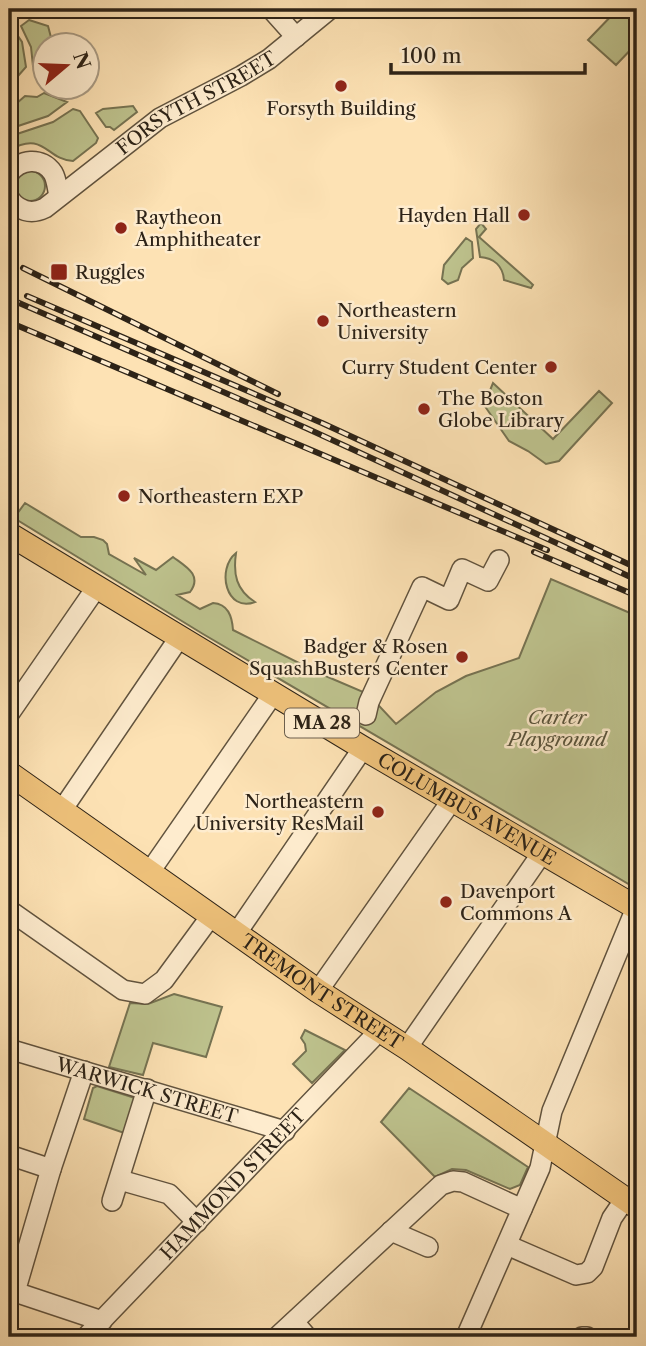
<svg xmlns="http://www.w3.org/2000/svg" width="646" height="1346" font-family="'Libre Caslon Text',serif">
	<rect width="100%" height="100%" fill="#fde2b4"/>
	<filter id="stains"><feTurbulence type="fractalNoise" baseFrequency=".00286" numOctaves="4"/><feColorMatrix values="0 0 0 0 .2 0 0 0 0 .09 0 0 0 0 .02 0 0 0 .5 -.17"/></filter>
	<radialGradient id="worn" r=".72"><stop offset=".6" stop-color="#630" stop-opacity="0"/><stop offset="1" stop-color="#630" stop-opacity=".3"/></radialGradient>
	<path fill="#bec38e" stroke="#767352" stroke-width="2" d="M618 9 637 26V43L616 65 588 40Z
		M29 20 48 26 53 45 46 46 45 68 43 70 33 66 31 47 21 26Z
		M9 23 22 42 26 67 18 76V91L9 101Z
		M44 93 67 102 48 116 9 129V110L25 96 37 97Z
		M133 106 137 112 114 130 110 127H106L96 113 103 109Z
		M73 109 80 111 98 138 96 143 73 161C46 160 45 130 9 150V139L14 135 53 122Z
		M15 186a15 15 0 1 1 30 0a15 15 0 1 1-30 0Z
		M481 223 486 229 479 237 530 282 533 285 531 288 504 280C503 266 494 258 480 257L476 229Z
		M466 238 472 242 473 258 462 268 458 280 448 284 442 279 444 265Z
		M493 383 553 439 599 391 612 403 559 461 546 464 528 451 509 441 484 405Z
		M25 503 81 537H94L103 540 107 544 109 554 146 575 134 558 156 570 173 557C185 566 203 575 190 592L177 595 200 609 213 603C228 604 232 616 233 630L321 674 368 694 396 724 436 692 466 676 519 658 551 579 637 616V889L203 634 14 518Z
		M236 553C233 574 236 590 255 602 226 613 216 569 236 553Z
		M174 994 222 1007 206 1057 153 1043 143 1075 109 1067 130 1003 148 1004Z
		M305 1030 345 1050 312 1083 293 1064 306 1051 305 1044 301 1038Z
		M97 1086 135 1098 127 1134 84 1119 93 1088Z
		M409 1088 528 1167 520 1185 510 1189 466 1170 452 1169 435 1177 381 1122Z"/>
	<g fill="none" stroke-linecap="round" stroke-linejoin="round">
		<defs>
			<g id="minor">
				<path d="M271 9 296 37"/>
				<path d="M9 174C19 159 42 156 53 173 57 180 57 188 59 196"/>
				<path id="s1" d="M9 198C18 211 31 215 45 208L160 118 241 76 269 59 330 9"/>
				<path d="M9 714 96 588"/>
				<path d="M366 715 369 702 422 587 449 600 462 569 488 581 499 560"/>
				<path d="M62 810 179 638"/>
				<path d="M149 873 273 694"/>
				<path d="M9 910 123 990 145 994 164 980 211 916"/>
				<path d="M236 934 363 748"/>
				<path d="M318 991 452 800"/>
				<path d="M407 1048 542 853"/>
				<path id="s2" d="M9 1049 285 1131"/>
				<path d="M84 1071 51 1169 15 1292 102 1321"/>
				<path d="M9 1155 51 1169"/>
				<path d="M120 1180 169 1194 197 1222"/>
				<path d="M112 1201 147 1089"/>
				<path d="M391 1231 428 1247"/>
				<path d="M507 1245 576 1275 587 1273 593 1267 612 1218 625 1199"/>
				<path d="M294 1322 307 1337"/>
				<path id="s3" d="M86 1337 380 1030"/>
				<path d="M277 1337 441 1185 453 1181 463 1182 522 1209"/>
				<path d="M466 1337 540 1168 552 1111 636 908"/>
				<path d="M582 1337H587"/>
			</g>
			<g id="major">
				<path id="s4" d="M9 534 363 748 637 908"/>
				<path id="s5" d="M9 773 318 991 407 1048 637 1207"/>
			</g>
		</defs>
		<use href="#minor" stroke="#61533e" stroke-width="22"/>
		<use href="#major" stroke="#2d2317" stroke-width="25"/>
		<use href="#minor" stroke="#feecce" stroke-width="19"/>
		<use href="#major" stroke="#eec17a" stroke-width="23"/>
		<defs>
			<path id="rail" d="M23 268 278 394
				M27 296 322 423 637 568
				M10 299 306 428 637 580
				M9 322 547 550
				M534 552 637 596"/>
		</defs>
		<use href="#rail" stroke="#2d2317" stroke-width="6"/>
		<use href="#rail" stroke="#feecce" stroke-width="3.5" stroke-dasharray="10" stroke-linecap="butt"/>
	</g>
	<g fill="#8f2418" stroke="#feecce" stroke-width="2.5">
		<circle cx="341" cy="86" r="7"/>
		<circle cx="524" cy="215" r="7"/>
		<circle cx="121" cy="228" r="7"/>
		<rect x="50" y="263" width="18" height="18" rx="3.5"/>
		<circle cx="323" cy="321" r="7"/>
		<circle cx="551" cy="367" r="7"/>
		<circle cx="424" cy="409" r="7"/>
		<circle cx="124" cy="496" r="7"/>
		<circle cx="462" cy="657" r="7"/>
		<circle cx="378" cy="812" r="7"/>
		<circle cx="446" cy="902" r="7"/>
	</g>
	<g text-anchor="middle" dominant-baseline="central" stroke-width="5" stroke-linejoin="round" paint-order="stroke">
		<rect fill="#feecce" stroke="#6c5f4e" stroke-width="2" x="285" y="708.5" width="74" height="29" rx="5"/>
		<g font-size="18" font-weight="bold" fill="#2d2317">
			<text x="322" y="723">MA 28</text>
		</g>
		<g font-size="19" fill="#2d2317" stroke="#feecce">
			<text stroke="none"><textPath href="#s1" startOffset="226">FORSYTH STREET</textPath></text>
			<text stroke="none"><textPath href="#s4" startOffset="534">COLUMBUS AVENUE</textPath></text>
			<text stroke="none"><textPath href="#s5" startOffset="382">TREMONT STREET</textPath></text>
			<text stroke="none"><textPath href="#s2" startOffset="144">WARWICK STREET</textPath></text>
			<text stroke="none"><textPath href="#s3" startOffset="212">HAMMOND STREET</textPath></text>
		</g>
		<g font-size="19" fill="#2d2317" stroke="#feecce" text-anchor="start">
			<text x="341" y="108" text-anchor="middle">Forsyth Building</text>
			<text x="510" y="215" text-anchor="end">Hayden Hall</text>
			<text x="135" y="217">Raytheon<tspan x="135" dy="22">Amphitheater</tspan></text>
			<text x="75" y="272">Ruggles</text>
			<text x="337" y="310">Northeastern<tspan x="337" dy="22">University</tspan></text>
			<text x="537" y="367" text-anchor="end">Curry Student Center</text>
			<text x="438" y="398">The Boston<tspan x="438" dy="22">Globe Library</tspan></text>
			<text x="138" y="496">Northeastern EXP</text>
			<text x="448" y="646" text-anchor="end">Badger &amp; Rosen<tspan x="448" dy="22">SquashBusters Center</tspan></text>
			<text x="364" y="801" text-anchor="end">Northeastern<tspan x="364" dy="22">University ResMail</tspan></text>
			<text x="460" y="891">Davenport<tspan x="460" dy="22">Commons A</tspan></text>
		</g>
		<g font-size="19" font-style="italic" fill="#58533b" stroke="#feecce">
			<text x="557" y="717">Carter<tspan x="557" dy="22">Playground</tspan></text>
		</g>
	</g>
	<rect width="646" height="1346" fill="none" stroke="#fde2b4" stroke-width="35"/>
	<rect x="10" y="10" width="625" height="1325" fill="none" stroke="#2d2317" stroke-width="3.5"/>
	<rect x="18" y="18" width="611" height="1311" fill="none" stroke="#2d2317" stroke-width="2"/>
	<g transform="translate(66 66) rotate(71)"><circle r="33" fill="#feecce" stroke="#aa9c85" stroke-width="2"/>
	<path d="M0-5L12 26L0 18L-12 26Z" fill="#8f2418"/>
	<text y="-10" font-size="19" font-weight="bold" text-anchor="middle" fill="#2d2317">N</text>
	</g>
	<path d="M391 63v10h194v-10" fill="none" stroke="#2d2317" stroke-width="3.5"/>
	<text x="401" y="63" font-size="21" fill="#2d2317" stroke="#feecce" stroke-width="5" paint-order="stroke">100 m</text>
	<rect width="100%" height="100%" filter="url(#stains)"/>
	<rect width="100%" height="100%" fill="url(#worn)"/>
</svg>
